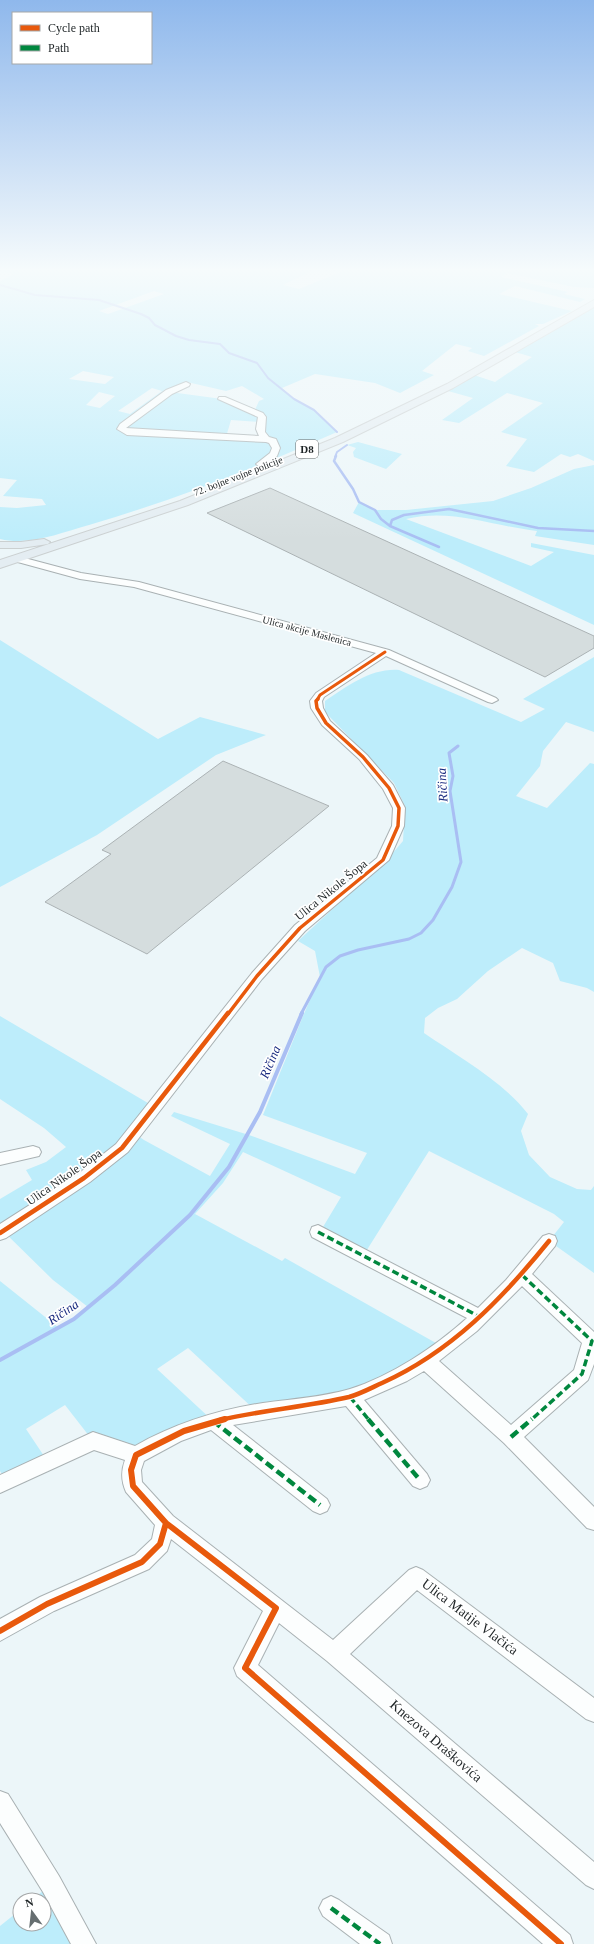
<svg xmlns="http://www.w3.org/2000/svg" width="594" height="1944" font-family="'Times New Roman',serif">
	<rect width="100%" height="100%" fill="#ecf6f9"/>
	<path fill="#bdedfb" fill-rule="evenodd" d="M0 268H318L283 285 299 289 341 272 323 268H594V288L574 287 507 273 501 277 568 292 564 294 585 299 580 302 515 286 499 294 572 311 543 324H535L539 326 484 356 468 351 472 348 456 344 422 371 434 375 400 393 375 383 315 374 282 388 294 399 314 410 337 432C256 468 174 500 89 525 60 533 30 546 0 539V507L17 508 46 505 42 499 3 496 17 480 0 478V281L14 274 0 271ZM154 291 164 294 108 314 99 311ZM83 371 114 377 105 384 69 379ZM187 382 226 391 242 386 264 399 259 401 254 412 222 399 170 392ZM152 388 162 391 130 414 118 411ZM99 392 115 396 100 408 86 405ZM231 420 260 422 265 439 226 437Z
		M594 306V461L578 454 570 457 561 454 534 472 506 466 527 439 501 432 543 403 507 393 459 423 442 420 473 398 448 391 474 375 495 382 532 357 515 352Z
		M358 442 402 454 386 469 354 457 353 452 356 448 347 445Z
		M594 465V545L535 536 537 531C491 526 452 508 406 519L531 566 554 552 531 547V543L594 555V625L353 513 359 502 376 510H406L493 501 531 488 574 469Z
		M0 640 158 739 200 717 266 735 216 755 97 835 0 887Z
		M594 657V732L566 722 543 751 540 766 516 796 547 808 590 763 594 764V992L587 988 560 981 553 963 522 948 488 971 457 999 438 1008 425 1018 424 1033C456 1055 505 1083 528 1114L521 1131 529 1155 550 1177 577 1189 591 1190 594 1186V1273L549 1241 564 1222 554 1214 429 1151 365 1253 323 1227 341 1197 243 1152 223 1183 195 1214 282 1261 285 1258 443 1347 398 1378 257 1412 188 1348 157 1369 213 1421 136 1455 93 1441 65 1405 26 1429 48 1462 7 1481 0 1471V1281L59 1328 74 1319 88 1307 53 1280 0 1228V1199L32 1180 26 1170 46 1162 66 1147 44 1128 0 1099V1016L153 1106 134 1133 144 1140 210 1176 230 1144 171 1116 174 1112 249 1135 355 1174 367 1153 263 1115 303 1016 320 977 315 951 298 941 391 855 403 841 405 806 394 783 325 712V701C348 686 371 668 399 670L521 722 545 709 523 699Z
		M51 1884 84 1944H0V1926L20 1910V1924H44V1900H32Z"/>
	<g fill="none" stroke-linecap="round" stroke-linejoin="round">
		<path stroke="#a9bef3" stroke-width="2" d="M0 285 35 295 99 300 141 314 149 318 155 325 176 336 189 340 220 344 229 353 257 363 268 378 294 399 314 410 337 432
			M335 457 337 452 347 445"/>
		<path stroke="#a9bef3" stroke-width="2.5" d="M336 456 334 461 353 489 359 502 375 510 381 519 390 526 439 547
			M390 526 392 520 404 515 449 509 538 528 594 531"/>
		<path stroke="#a9bef3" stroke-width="3" d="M301 1014 326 967 340 956 358 950 409 939 421 933 433 920 452 887 461 862 450 791 453 776 449 753 458 746"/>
		<path stroke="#a9bef3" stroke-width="4" d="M0 1360 74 1319 115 1285 190 1215 229 1167 260 1112 302 1013"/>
	</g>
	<path fill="#d5ddde" stroke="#abb2b4" d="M270 488 594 636V648L545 677 207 513Z
		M223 761 329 806 147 954 45 902 111 854 102 850Z"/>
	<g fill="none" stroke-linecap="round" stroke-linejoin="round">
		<defs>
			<path id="minor" d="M186 382 190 384 189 386 172 394 126 428 259 436 256 429 258 417 218 399 219 397H225L263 413 266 417 265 432 269 437 276 439 280 448 277 456 266 464 268 466 267 468H261L256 464 270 453 272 448 269 443 266 442 127 435 117 429 120 424 166 390Z
				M17 556 81 573 139 582 389 650 496 698 498 700 492 703 488 702 386 656 324 697 322 701 323 708 330 721 367 755 393 785 405 808 404 826 389 860 305 931 262 979 128 1152 90 1182 6 1238 0 1240V1224L78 1174 116 1144 252 973 295 925 377 858 392 826 393 808 383 789 359 759 322 725 311 708 310 701 316 693 376 653 134 587 80 579 14 561 12 559Z
				M33 1146 39 1148 41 1152 39 1156 0 1165V1153Z
				M318 1225 478 1308 506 1280 543 1236 549 1234 555 1236 557 1241 555 1246 532 1274 594 1332V1364L588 1380 524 1437 594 1507V1530L587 1528 504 1443 424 1371 407 1381 364 1400 427 1474 430 1480 427 1486 420 1489 413 1486 346 1406 233 1425 327 1499 330 1505 327 1511 320 1514 313 1511 211 1430 181 1441 144 1461 141 1470 142 1482 173 1516 333 1640 409 1570 416 1567 423 1570 594 1698V1722L586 1719 417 1590 350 1654 594 1862V1889L586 1885 327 1661 279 1623 258 1665 570 1935 573 1944H543L237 1676 234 1668 263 1611 171 1539 167 1551 149 1569 54 1611 0 1641V1619L40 1597 135 1555 152 1539 155 1525 126 1492C121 1481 121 1471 125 1460L94 1450 0 1493V1475L93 1432 135 1446C176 1423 217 1410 263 1403 292 1399 323 1397 350 1389 391 1376 435 1347 467 1318L312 1237 310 1232 312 1227ZM522 1286 582 1343 574 1370 511 1425 439 1361 477 1331Z
				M0 1791 8 1794 59 1876 96 1944H71L43 1892 0 1823Z
				M331 1896 339 1900 389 1935 392 1944H360L323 1916 319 1908 323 1900Z"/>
			<path id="major" d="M594 300V307L453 388 343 442 188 505 0 568V560L180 501 335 438 447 384Z
				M44 539 50 542 48 544 21 548H0V542H21Z"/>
		</defs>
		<use href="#minor" stroke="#a9b1b3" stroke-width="2"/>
		<use href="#major" stroke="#cbd0d1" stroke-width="2"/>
		<use href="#minor" fill="#fcfefe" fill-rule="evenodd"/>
		<use href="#major" fill="#e4edf2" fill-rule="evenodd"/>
		<path stroke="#00873e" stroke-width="3.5" stroke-dasharray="7 3.5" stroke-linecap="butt" d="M318 1232 480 1317
			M522 1275 592 1341 582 1374 531 1420
			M350 1397 369 1420"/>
		<path stroke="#00873e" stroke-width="4.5" stroke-dasharray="9 4.5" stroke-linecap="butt" d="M368 1419 420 1480
			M213 1421 320 1505
			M511 1437 532 1419
			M331 1908 380 1944"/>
		<defs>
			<path id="cycleway-far3" d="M317 700 320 695 385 652"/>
			<path id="cycleway-far2" d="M228 1014 257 976 300 928 383 860 398 826 399 808 389 788 363 757 326 723 317 708 316 701 318 699"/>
			<path id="cycleway-far1" d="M0 1233 84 1178 122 1148 228 1013
				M220 1420C263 1410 306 1407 349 1397 360 1394 371 1388 382 1383 451 1352 502 1299 549 1241"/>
			<path id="cycleway" d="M166 1523 276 1608 245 1668 561 1944
				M0 1631 47 1604 142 1562 160 1544 166 1523 133 1486 131 1470 136 1455 184 1431 225 1419"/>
		</defs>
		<use href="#cycleway-far3" stroke="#fff" stroke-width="5"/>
		<use href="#cycleway-far2" stroke="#fff" stroke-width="6"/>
		<use href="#cycleway-far1" stroke="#fff" stroke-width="7"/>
		<use href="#cycleway" stroke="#fff" stroke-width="8"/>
		<use href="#cycleway-far3" stroke="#e8590c" stroke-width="3"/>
		<use href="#cycleway-far2" stroke="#e8590c" stroke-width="3.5"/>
		<use href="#cycleway-far1" stroke="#e8590c" stroke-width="4.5"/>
		<use href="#cycleway" stroke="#e8590c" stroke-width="6"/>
	</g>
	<linearGradient id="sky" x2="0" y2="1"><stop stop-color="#8fb8ec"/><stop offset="0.5" stop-color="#f6fbfc"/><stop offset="1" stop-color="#f6fbfc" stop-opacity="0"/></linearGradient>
	<rect width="594" height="540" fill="url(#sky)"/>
	<g text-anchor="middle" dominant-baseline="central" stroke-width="3.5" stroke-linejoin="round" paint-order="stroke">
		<g font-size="10" fill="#1e2426" stroke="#fff">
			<text transform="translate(238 476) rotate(-21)">72. bojne vojne policije</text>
			<text transform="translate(307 631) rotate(15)">Ulica akcije Maslenica</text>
		</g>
		<rect fill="#fff" stroke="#626667" stroke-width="1" x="296" y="440" width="22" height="18" rx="3"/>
		<g font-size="11" font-weight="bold" fill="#1e2426">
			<text x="307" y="449">D8</text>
		</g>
		<g font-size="12" fill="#1e2426" stroke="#fff">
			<text transform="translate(331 890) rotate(-39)">Ulica Nikole Šopa</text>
			<text transform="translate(64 1177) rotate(-35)">Ulica Nikole Šopa</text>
		</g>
		<g font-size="13" font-style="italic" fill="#1b2c80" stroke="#fff">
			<text transform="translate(442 785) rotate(-93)">Ričina</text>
			<text transform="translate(270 1062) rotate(-67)">Ričina</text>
			<text transform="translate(63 1312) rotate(-34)">Ričina</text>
		</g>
		<g font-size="14" fill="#1e2426" stroke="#fff">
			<text transform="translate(470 1617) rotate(37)">Ulica Matije Vlačića</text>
			<text transform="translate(436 1741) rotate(41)">Knezova Draškovića</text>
		</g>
	</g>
	<rect x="12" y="12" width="140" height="52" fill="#ffffff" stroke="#a5a7a8"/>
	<rect x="20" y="25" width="20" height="6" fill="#e8590c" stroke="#a5a7a8"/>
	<text x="48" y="32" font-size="12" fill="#1e2426">Cycle path</text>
	<rect x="20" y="45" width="20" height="6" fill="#00873e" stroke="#a5a7a8"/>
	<text x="48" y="52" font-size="12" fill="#1e2426">Path</text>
	<g transform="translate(32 1912) rotate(345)"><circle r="19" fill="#ffffff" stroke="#a5a7a8"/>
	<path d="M0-3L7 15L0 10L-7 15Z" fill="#666e70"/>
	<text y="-6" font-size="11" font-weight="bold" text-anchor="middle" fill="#1e2426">N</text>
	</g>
</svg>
